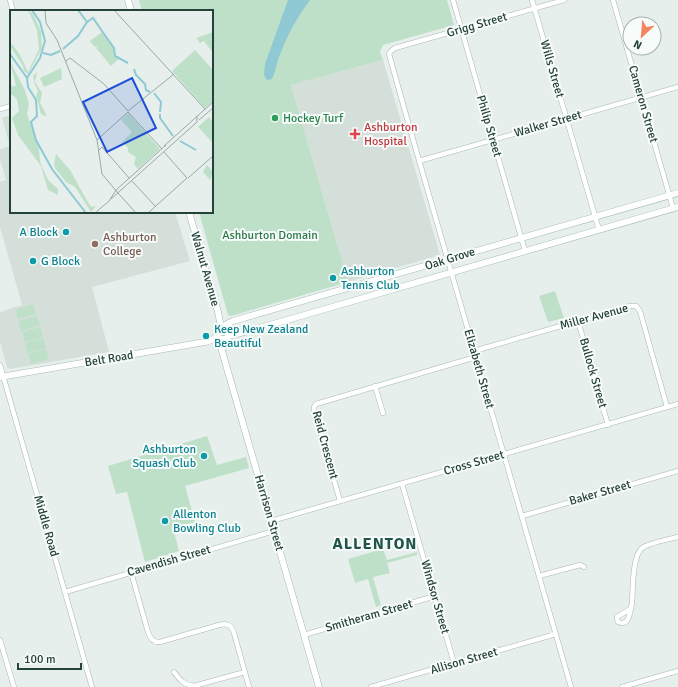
<svg xmlns="http://www.w3.org/2000/svg" width="678" height="687" font-family="Signika,sans-serif">
	<rect width="100%" height="100%" fill="#e6efeb"/>
	<path fill="#d4dfda" d="M383 60 440 255 348 282 291 85Z
		M11 115V212H175L190 261 92 287 109 352 10 369 7 367 0 342V312L22 305 0 227V182L6 180 0 159V149L10 146 2 118Z"/>
	<path fill="#bfe0c8" d="M139 0H447L454 25 383 45 380 52 383 60 291 85 348 282 231 316 228 315 199 212H212V11H142Z
		M555 291 564 318 548 322 539 296Z
		M33 304 36 314 18 319 15 310Z
		M37 316 40 325 21 331 18 321Z
		M40 327 43 337 25 342 22 332Z
		M43 338 46 348 28 353 25 343Z
		M46 349 49 359 31 364 28 354Z
		M207 436 217 465 246 457 249 468 185 486 195 522 173 528 179 551 145 562 127 492 116 494 108 466Z
		M383 549 387 560 417 552V555L387 563 390 573 373 577 381 605 376 607 368 579 355 583 348 559Z"/>
	<path fill="#8ec9d4" d="M288 0H310C298 16 288 34 281 52 277 61 276 70 272 79L267 80 264 75 265 64Z"/>
	<g fill="none" stroke-linecap="round" stroke-linejoin="round">
		<defs>
			<path id="street" d="M10 0 13 11
				M453 0 525 251
				M532 0 599 230
				M564 0 395 48 391 51 389 54 410 129 571 687
				M613 0 673 208
				M0 109 11 106
				M419 161 678 87
				M578 321 608 425
				M474 351 630 306H636L640 311 667 407
				M0 365 92 687
				M375 386 383 413
				M402 484 454 663
				M340 501 314 410V407L316 404 476 357
				M522 516 678 471
				M271 521 678 404
				M131 572 148 632C150 638 153 643 160 642L219 625C227 623 231 624 234 633L249 687
				M539 576 580 565 584 567
				M65 592 274 531
				M630 609 617 617V619L618 622C630 627 630 611 632 603 633 591 632 556 642 548 649 543 669 539 678 537
				M304 635 435 596
				M0 640 14 687
				M174 672C180 680 184 685 194 686L245 672
				M371 687 556 634
				M622 687 678 671"/>
			<path id="secondary" d="M128 0 131 11
				M189 212 218 312 221 327
				M217 333a6 6 0 1 1 12 0a6 6 0 1 1-12 0Z
				M223 327 227 324 233 321 678 193
				M229 336 256 329 678 207
				M220 339 222 351 319 687
				M0 377 205 342 212 340 217 336"/>
		</defs>
		<use href="#street" stroke="#a8b8b2" stroke-width="5.5"/>
		<use href="#secondary" stroke="#a4bbb3" stroke-width="7"/>
		<use href="#street" stroke="#fff" stroke-width="4.5"/>
		<use href="#secondary" stroke="#fff" stroke-width="6"/>
	</g>
	<circle fill="#2e9e5b" stroke="#f7fbf9" stroke-width="1.5" cx="275" cy="118" r="4"/>
	<path fill="#e0444e" stroke="#f7fbf9" stroke-width="1.5" d="M353 128h4v4h4v4h-4v4h-4v-4h-4v-4h4z"/>
	<g fill="#0f9aa8" stroke="#f7fbf9" stroke-width="1.5">
		<circle cx="66" cy="232" r="4"/>
		<circle cx="33" cy="261" r="4"/>
		<circle cx="333" cy="278" r="4"/>
		<circle cx="206" cy="336" r="4"/>
		<circle cx="204" cy="456" r="4"/>
		<circle cx="165" cy="521" r="4"/>
	</g>
	<circle fill="#8d6e63" stroke="#f7fbf9" stroke-width="1.5" cx="95" cy="244" r="4"/>
	<g text-anchor="middle" dominant-baseline="central" stroke-width="4" stroke-linejoin="round" paint-order="stroke">
		<g font-size="12" fill="#24423a" stroke="#f7fbf9">
			<text transform="translate(477 25) rotate(-16)">Grigg Street</text>
			<text transform="translate(552 69) rotate(74)">Wills Street</text>
			<text transform="translate(643 104) rotate(74)">Cameron Street</text>
			<text transform="translate(548 124) rotate(-16)">Walker Street</text>
			<text transform="translate(489 126) rotate(74)">Philip Street</text>
			<text transform="translate(450 259) rotate(-17)">Oak Grove</text>
			<text transform="translate(205 269) rotate(74)">Walnut Avenue</text>
			<text transform="translate(594 317) rotate(-15)">Miller Avenue</text>
			<text transform="translate(109 359) rotate(-9)">Belt Road</text>
			<text transform="translate(479 369) rotate(74)">Elizabeth Street</text>
			<text transform="translate(593 373) rotate(74)">Bullock Street</text>
			<text transform="translate(325 445) rotate(75)">Reid Crescent</text>
			<text transform="translate(474 463) rotate(-16)">Cross Street</text>
			<text transform="translate(600 493) rotate(-16)">Baker Street</text>
			<text transform="translate(269 513) rotate(74)">Harrison Street</text>
			<text transform="translate(46 526) rotate(74)">Middle Road</text>
			<text transform="translate(169 561) rotate(-16)">Cavendish Street</text>
			<text transform="translate(435 597) rotate(74)">Windsor Street</text>
			<text transform="translate(369 616) rotate(-16)">Smitheram Street</text>
			<text transform="translate(464 661) rotate(-16)">Allison Street</text>
		</g>
		<g font-size="12" fill="#27864d" stroke="#f7fbf9" text-anchor="start">
			<text x="283" y="118">Hockey Turf</text>
		</g>
		<g font-size="12" fill="#be3a42" stroke="#f7fbf9" text-anchor="start">
			<text x="364" y="127">Ashburton<tspan x="364" dy="14">Hospital</tspan></text>
		</g>
		<g font-size="12" fill="#0d838f" stroke="#f7fbf9" text-anchor="start">
			<text x="58" y="232" text-anchor="end">A Block</text>
			<text x="41" y="261">G Block</text>
			<text x="341" y="271">Ashburton<tspan x="341" dy="14">Tennis Club</tspan></text>
			<text x="214" y="329">Keep New Zealand<tspan x="214" dy="14">Beautiful</tspan></text>
			<text x="196" y="449" text-anchor="end">Ashburton<tspan x="196" dy="14">Squash Club</tspan></text>
			<text x="173" y="514">Allenton<tspan x="173" dy="14">Bowling Club</tspan></text>
		</g>
		<g font-size="12" fill="#2d7a4b" stroke="#f7fbf9">
			<text x="270" y="235">Ashburton Domain</text>
		</g>
		<g font-size="12" fill="#785e54" stroke="#f7fbf9" text-anchor="start">
			<text x="103" y="237">Ashburton<tspan x="103" dy="14">College</tspan></text>
		</g>
		<g font-size="16" font-weight="bold" letter-spacing="1" fill="#1f5548" stroke="#f7fbf9">
			<text x="375" y="544">ALLENTON</text>
		</g>
	</g>
	<g transform="translate(10 10)">
		<rect width="203" height="203" fill="#e6efeb"/>
		<path d="M18 0 23 4 31 21 32 38 18 64 14 61 13 56 0 36 2 34 10 45 18 62 29 39 27 20ZM92 22 104 38 105 46 110 48 101 56 86 38 88 36 85 37 80 31ZM203 22V43L194 31 190 33 186 28ZM185 40 203 60V91L195 98 162 61ZM0 52 15 80 19 94 17 104 29 138 30 152 38 170 48 179V185L38 180 31 156 8 125 2 108 9 101 7 89 0 83V73L3 77 6 75ZM51 58 52 69 34 77 30 68ZM27 62 25 72 32 83 30 93 37 106H35L31 104 26 86 28 81 25 75 23 66ZM118 103 150 139 128 159 124 154 126 147 118 142V138L112 132 122 122 111 110ZM199 107 203 112V133L188 117ZM46 144 60 160 79 194 82 197 86 196 81 202 65 177 56 172 45 158 44 154ZM197 155 203 162 200 170 193 162Z" fill="#bfe0c8"/>
		<path fill="none" stroke="#8ec9d4" stroke-width="2" d="M77 12 83 8 92 21M92 21 104 38 105 46 118 53M53 39 68 26 77 12 68 0M33 43 41 45 50 41M0 44 17 68M124 59 126 65 135 74 136 80 140 82M17 68 18 77 26 90 27 106 21 112 26 130 42 159 76 203M17 68 30 48 35 31 30 12 22 0M144 83 151 92 150 102M150 104V108L163 126M170 131 186 140"/>
		<path fill="none" stroke="#98aaa4" stroke-width="1" d="M35 0 36 13 47 30 87 130 92 164 108 183M104 0 195 99M56 51 60 48 94 74 118 101M118 101 164 64M118 102 152 139M189 110 203 98M87 130 118 102M154 136 203 92M89 140 92 137 119 168M178 168 203 146M122 171 146 197M108 183 126 203M101 189 187 112V106M85 203 99 191 106 180 156 135M138 203 177 168 154 142"/>
		<path fill="#1d4ed8" fill-opacity="0.15" stroke="#1d4ed8" stroke-width="2" d="M122 68 146 118 97 142 73 92Z"/>
		<rect width="203" height="203" fill="none" stroke="#24423a" stroke-width="2"/>
	</g>
	<g transform="translate(642 36) rotate(206)"><circle r="19" fill="#f7fbf9" stroke="#a3b1ad"/>
	<path d="M0-3L7 15L0 10L-7 15Z" fill="#f4845f"/>
	<text y="-6" font-size="11" font-weight="bold" text-anchor="middle" fill="#24423a">N</text>
	</g>
	<path d="M18 663v6h63v-6" fill="none" stroke="#24423a" stroke-width="2"/>
	<text x="24" y="663" font-size="12" fill="#24423a" stroke="#f7fbf9" stroke-width="3" paint-order="stroke">100 m</text>
</svg>
